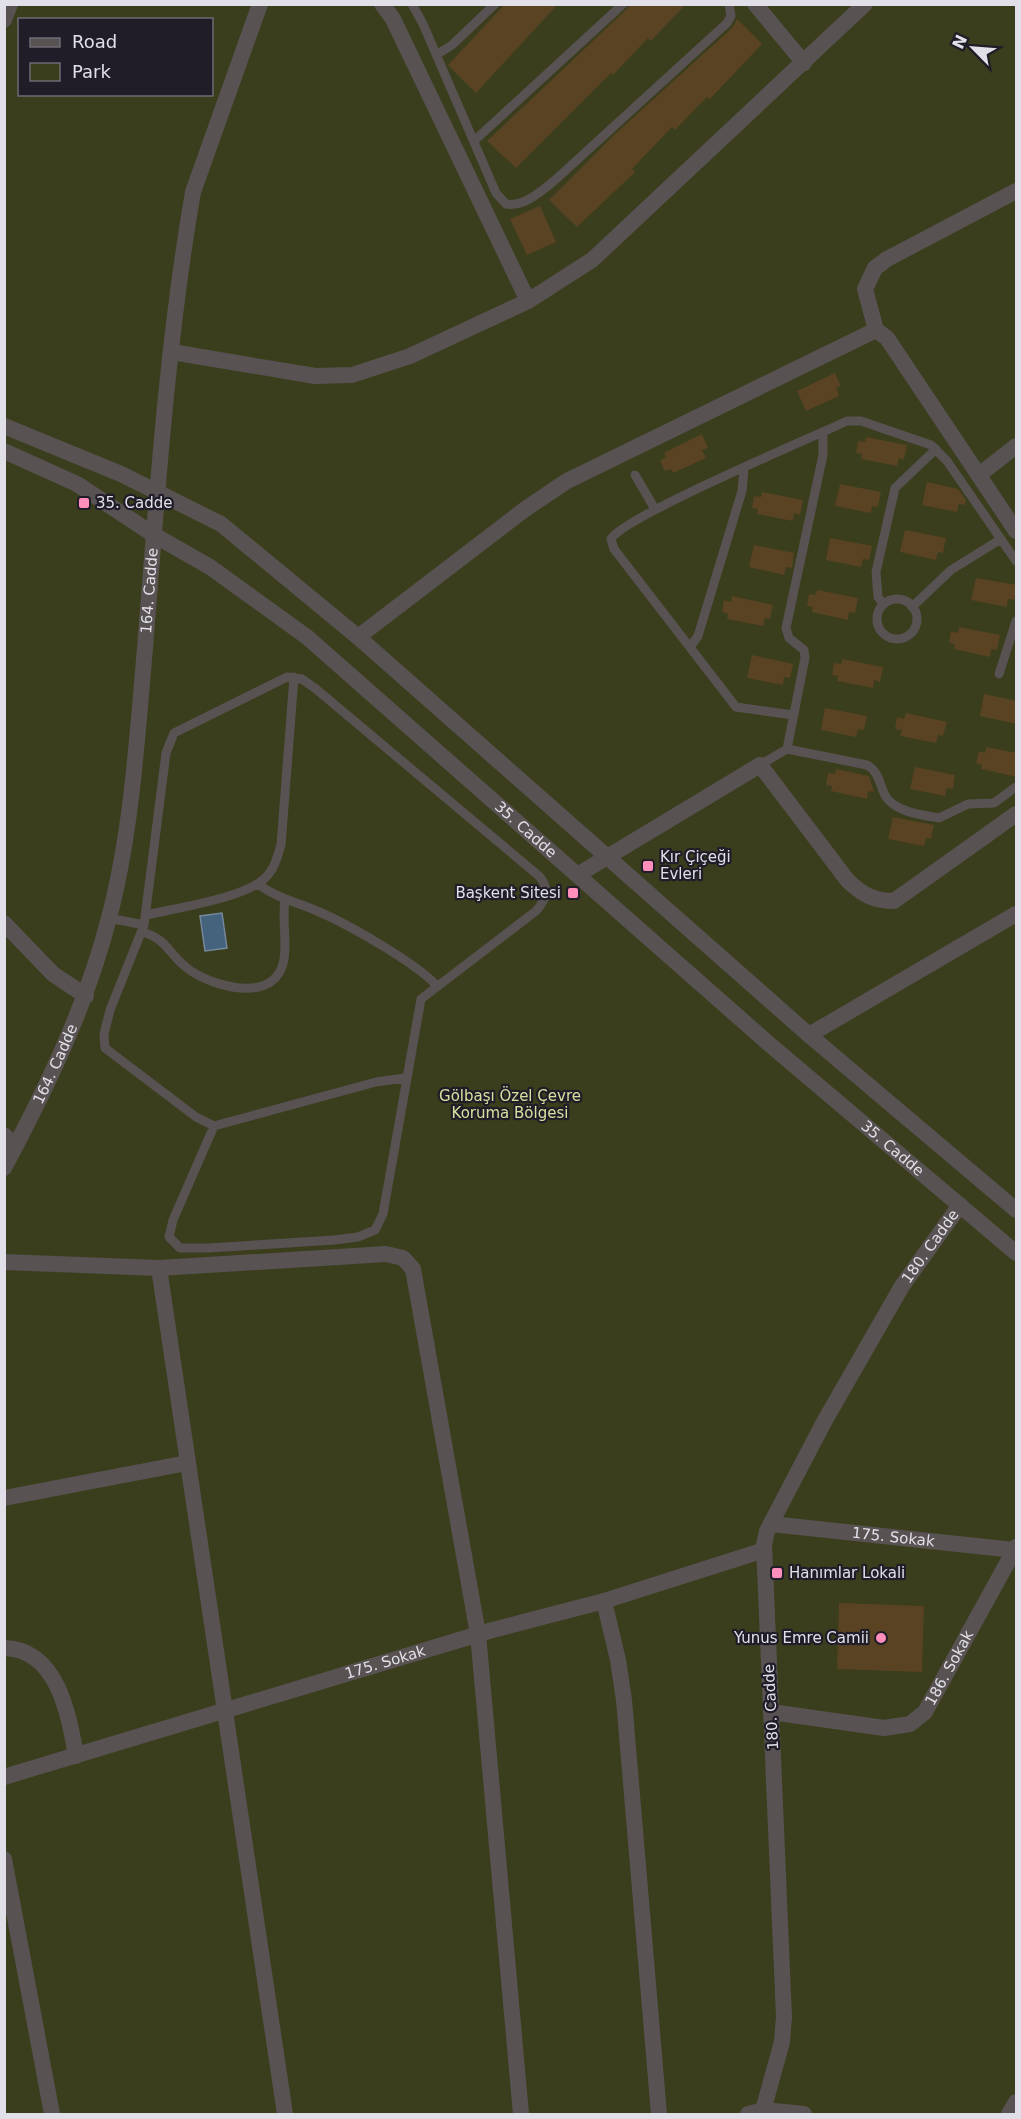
<svg xmlns="http://www.w3.org/2000/svg" width="1021" height="2119" font-family="'DejaVu Sans',sans-serif">
	<rect width="100%" height="100%" fill="#201d29"/>
	<path fill="#3a3e1c" fill-rule="evenodd" d="M5 5H1016V2114H5ZM20 20H212V94H20Z"/>
	<path fill="#46637e" stroke="#74889e" stroke-width="1.5" d="M222 913 227 948 205 951 200 916Z"/>
	<path fill="#594323" d="M505 4H558L476 93 448 65Z
		M632 4H686L651 41 648 38 613 75 611 73 516 168 487 141Z
		M737 19 762 44 710 99 707 97 675 130 672 127 632 169 635 172 577 227 549 200 615 134 732 28Z
		M540 206 556 242 527 255 510 219Z
		M835 373 841 386 836 388 839 396 806 411 797 391Z
		M702 434 708 448 702 450 706 458 673 473 671 469 665 471 660 461 666 457 664 453Z
		M866 437 907 445 904 460 899 458 897 466 861 459 862 454 856 453 858 441 865 442Z
		M927 482 958 489 966 500 965 505 959 504 957 512 922 505Z
		M840 484 881 492 878 507 872 506 871 513 835 506Z
		M762 492 803 500 800 515 794 513 793 521 757 514 758 509 752 508 754 496 761 497Z
		M905 530 946 538 943 553 938 552 936 560 900 552Z
		M830 538 872 546 869 560 863 559 861 567 826 560Z
		M754 545 794 553 792 568 786 567 784 575 749 567Z
		M976 578 1017 585 1014 600 1008 599 1007 607 971 600Z
		M817 590 858 598 855 613 849 612 848 620 812 612 813 607 807 606 809 594 816 595Z
		M732 596 773 605 770 619 765 618 763 626 727 619 728 614 722 612 724 600 731 602Z
		M959 627 1000 635 997 650 991 649 990 657 954 649 955 644 949 643 951 631 958 633Z
		M752 655 793 664 790 678 784 677 783 685 747 678Z
		M842 659 883 667 880 682 874 680 873 688 837 681 838 676 832 675 834 663 841 664Z
		M984 694 1017 701V724L980 716Z
		M825 708 867 716 864 730 858 729 856 737 821 730Z
		M906 713 947 722 943 736 938 735 936 743 900 736 902 730 895 729 897 717 904 719Z
		M986 747 1017 753V777L981 769 982 765 976 763 979 751 985 753Z
		M915 767 955 775 953 789 947 788 945 796 910 789Z
		M836 769 869 776 874 792 868 791 867 799 831 791 832 786 826 785 828 773 835 774Z
		M893 817 934 825 931 839 926 838 924 846 888 839Z
		M839 1603 924 1606 922 1672 837 1669Z"/>
	<g fill="none" stroke-linecap="round" stroke-linejoin="round">
		<path stroke="#595253" stroke-width="9" d="M412 4 423 24 496 193 506 204C524 207 540 192 554 181L727 23 731 16 729 4
			M436 55 452 45 495 4
			M474 141 623 4
			M635 475 655 509
			M877 619a20 20 0 1 1 40 0a20 20 0 1 1-40 0Z
			M883 604 878 597 876 572 895 488 936 449
			M912 607 951 570 1001 539
			M690 647 698 636 742 491 744 469
			M999 674 1016 621
			M793 715 736 707 614 549 611 539C623 517 811 438 847 421H861L931 445 947 461 1016 561
			M787 749 867 765C880 772 879 785 886 797 896 812 922 815 939 818L968 804 994 803 1016 787
			M760 765 787 749 805 658 804 650 789 638 786 628 823 455V432
			M258 884C276 898 297 902 317 911 346 923 416 963 436 985
			M146 915C176 908 245 898 265 878 275 869 277 857 281 845L294 677
			M109 918 144 925
			M142 932C169 939 170 958 191 971 217 988 277 1004 284 959 287 940 282 919 285 899
			M214 1126 173 1220 169 1237 180 1248H209L334 1240 358 1237 375 1230 383 1214 421 999 536 911C546 900 550 888 539 876L316 689 302 679 287 677 174 733 166 753 144 925 110 1010 104 1034 105 1048 196 1117 214 1126 376 1082 405 1078"/>
		<g stroke="#595253" stroke-width="16">
			<path d="M382 4 393 19 528 301"/>
			<path d="M755 4 804 63"/>
			<path d="M4 20 10 4"/>
			<path d="M876 330 865 289 875 268 887 259 1016 191"/>
			<path d="M172 352 315 376 352 375 410 356 528 301 592 260 865 4"/>
			<path d="M979 475 1016 446"/>
			<path d="M358 637 524 510 567 481 876 330 887 338 1016 531"/>
			<path d="M579 874 760 765 848 881C863 895 874 901 894 901L1016 814"/>
			<path d="M4 923 53 974 86 996"/>
			<path d="M809 1035 1016 914"/>
			<path d="M4 1135 15 1147"/>
			<path d="M4 1262 159 1268 386 1254 403 1258 413 1269 478 1634 521 2114"/>
			<path d="M159 1268 285 2114"/>
			<path d="M4 1498 187 1463"/>
			<path id="s1" d="M771 1524 1014 1550"/>
			<path d="M604 1601 618 1660 624 1700 659 2114"/>
			<path d="M4 1648C58 1649 69 1716 76 1756"/>
			<path id="s2" d="M771 1712 884 1728 910 1724 925 1712 1016 1547"/>
			<path id="s3" d="M4 1777 489 1631 604 1601 764 1550"/>
			<path d="M4 1859 52 2114"/>
			<path d="M748 2114 764 2110 804 2114"/>
			<path d="M1009 2114 1016 2102"/>
		</g>
		<g stroke="#595253" stroke-width="16">
			<path d="M4 426 121 474 221 524 358 637 809 1035 1016 1210"/>
			<path id="s4" d="M4 451 77 484 154 535 210 567 307 637 768 1043 1016 1253"/>
			<path id="s5" d="M4 1168C47 1087 86 1007 109 918 132 830 137 738 145 648 157 496 167 342 193 192L260 4"/>
			<path id="s6" d="M762 2114 782 2042 784 2017 764 1545 767 1531 824 1422 902 1286 960 1205"/>
		</g>
	</g>
	<g fill="#ff8eba" stroke="#201d29" stroke-width="2">
		<rect x="78" y="497" width="12" height="12" rx="3"/>
		<rect x="642" y="860" width="12" height="12" rx="3"/>
		<rect x="567" y="887" width="12" height="12" rx="3"/>
		<rect x="771" y="1567" width="12" height="12" rx="3"/>
		<circle cx="881" cy="1638" r="6"/>
	</g>
	<g text-anchor="middle" dominant-baseline="central" stroke-width="4.5" stroke-linejoin="round" paint-order="stroke">
		<g font-size="15" fill="#e1e0e8" stroke="#201d29" text-anchor="start">
			<text x="96" y="503">35. Cadde</text>
			<text x="660" y="857">Kır Çiçeği<tspan x="660" dy="17">Evleri</tspan></text>
			<text x="561" y="893" text-anchor="end">Başkent Sitesi</text>
			<text x="789" y="1573">Hanımlar Lokali</text>
			<text x="869" y="1638" text-anchor="end">Yunus Emre Camii</text>
		</g>
		<g font-size="15" fill="#e1e0e8" stroke="#201d29">
			<text stroke="none"><textPath href="#s5" startOffset="602">164. Cadde</textPath></text>
			<text stroke="none"><textPath href="#s4" startOffset="648">35. Cadde</textPath></text>
			<text stroke="none"><textPath href="#s5" startOffset="116">164. Cadde</textPath></text>
			<text stroke="none"><textPath href="#s4" startOffset="1134">35. Cadde</textPath></text>
			<text stroke="none"><textPath href="#s6" startOffset="915">180. Cadde</textPath></text>
			<text stroke="none"><textPath href="#s1" startOffset="123">175. Sokak</textPath></text>
			<text stroke="none"><textPath href="#s3" startOffset="398">175. Sokak</textPath></text>
			<text stroke="none"><textPath href="#s2" startOffset="210">186. Sokak</textPath></text>
			<text transform="translate(771 1707) rotate(-93)">180. Cadde</text>
		</g>
		<g font-size="15" fill="#d7e09e" stroke="#201d29">
			<text x="510" y="1096">Gölbaşı Özel Çevre<tspan x="510" dy="17">Koruma Bölgesi</tspan></text>
		</g>
	</g>
	<rect width="1021" height="2119" fill="none" stroke="#e1e0e8" stroke-width="12"/>
	<rect x="18" y="18" width="195" height="78" fill="#201d29" stroke="#6d6b75" stroke-width="1.5"/>
	<rect x="30" y="38" width="30" height="9" fill="#595253" stroke="#6d6b75" stroke-width="1.5"/>
	<text x="72" y="48" font-size="18" fill="#e1e0e8">Road</text>
	<rect x="30" y="63" width="30" height="18" fill="#3a3e1c" stroke="#6d6b75" stroke-width="1.5"/>
	<text x="72" y="78" font-size="18" fill="#e1e0e8">Park</text>
	<g transform="translate(973 48) rotate(295)" stroke="#201d29" stroke-width="4.5" paint-order="stroke">
	<path d="M0-4.5L10 22L0 15L-10 22Z" fill="#e1e0e8"/>
	<text y="-9" font-size="16" font-weight="bold" text-anchor="middle" fill="#e1e0e8">N</text>
	</g>
</svg>
